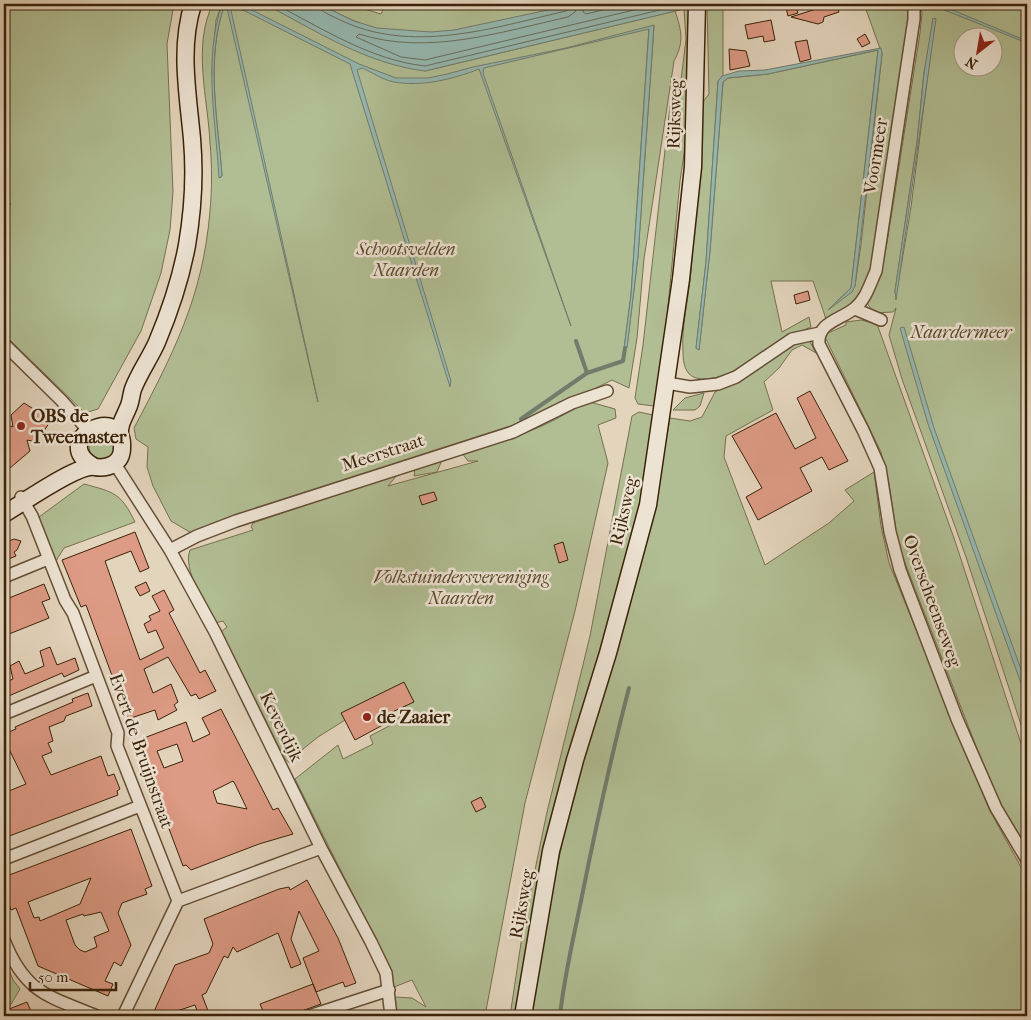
<svg xmlns="http://www.w3.org/2000/svg" width="1031" height="1020" font-family="'IM FELL French Canon',serif">
	<rect width="100%" height="100%" fill="#e3d4bc"/>
	<filter id="stains"><feTurbulence type="fractalNoise" baseFrequency=".004" numOctaves="4"/><feColorMatrix values="0 0 0 0 .2 0 0 0 0 .09 0 0 0 0 .02 0 0 0 .5 -.17"/></filter>
	<radialGradient id="worn" r=".72"><stop offset=".6" stop-color="#630" stop-opacity="0"/><stop offset="1" stop-color="#630" stop-opacity=".3"/></radialGradient>
	<path fill="#b1bd93" stroke="#76704e" fill-rule="evenodd" d="M4 4H174L167 44 173 192 170 230 161 273 141 331 98 409 85 413 7 337 4 336V212L11 204 4 199Z
		M213 4H222L216 20 212 70 220 178 222 176C218 121 205 57 225 4H265L344 45 425 71 675 11C682 31 684 43 674 61L644 259 637 338 629 388 612 380 530 421 442 460 437 472 414 476 416 461 193 534 171 521 153 486 147 467 148 447 136 439 134 428C173 354 203 297 210 211 212 189 212 165 210 143 208 99 192 45 213 4ZM654 26 638 256 627 347 624 349 631 295 649 27Z
		M319 4H348L381 14 385 4H576C514 17 438 44 375 28 355 23 338 13 319 4Z
		M707 4H723V76L718 81 706 262 696 348 699 350 710 251 723 82 728 78 768 74 878 50 851 288 829 309 855 286 861 244 882 54 864 4H910L911 8 874 266C859 295 857 304 826 319L813 281H771L782 332 809 317 811 327C780 338 727 387 696 378 685 375 683 362 683 353 681 326 689 297 691 270 696 215 699 159 702 103L709 94Z
		M920 4H1027V743L966 557 902 379 889 335 896 308 893 312 874 313 867 303 882 265 887 243 920 33 922 13ZM935 18 911 207 896 297 895 291 917 142 924 73ZM964 38H994V68H964Z
		M691 7 688 128 680 181 664 348 654 406 638 404 635 398 643 345 670 106 681 80 686 39 684 9Z
		M861 320 877 324 955 541 1027 762V853L1000 808 898 545 889 484 881 452 825 337 828 333 846 325V322Z
		M809 340 816 353 802 345 792 350 779 368 764 382 773 410 726 436 724 457 765 565 829 523 854 501 845 490 874 472 881 526 889 563 989 809 1027 878V1016H531L553 886 571 802 635 587 653 514 670 418 690 421 702 417 715 392 795 344Z
		M704 393 700 406 695 410H673L685 398Z
		M590 402 615 409 616 418 598 425 608 463 575 611 525 803 485 1016H397L395 997 412 998 426 1007 412 980 394 987 383 955 295 779 338 745 343 759 373 744 370 736 391 725 407 710 396 688 318 737 303 749 292 765 285 759 221 632 227 627 223 621 215 623C206 605 182 569 190 550L253 530 251 527 253 523 398 474 388 486 478 461H468L462 453C490 444 518 437 544 425 560 418 573 408 590 402Z
		M639 412 653 415 641 510 519 1016H510L524 923 547 812 590 636 632 416Z
		M89 447a13 13 0 1 1 26 0a13 13 0 1 1-26 0Z
		M84 484C114 492 121 493 135 522L64 548 56 561 39 517Z
		M4 957 13 980 20 989 4 1016Z"/>
	<path fill="#95b8b1" stroke="#717c6d" d="M222 4H225C205 57 218 121 222 176L219 178C216 122 203 59 222 4Z
		M229 4 246 7 359 64 396 78H428L447 74 473 67 566 48 654 25 638 256 627 348 624 349 631 295 649 29 484 68 483 73 571 326 479 69C454 79 422 87 394 82 383 80 372 72 362 68L357 70 451 381 450 387 350 64 245 11 230 6 318 402 227 8Z
		M265 4H319L354 21 377 28 431 32 454 30 576 4H705L425 71C367 64 316 31 265 4Z
		M938 4 1027 41V43L937 7Z
		M933 18 936 19 896 300 895 291 917 142 924 73Z
		M881 48 882 54 855 286 852 292 828 310 851 288 878 50 768 74 728 78 723 82 710 251 699 350 696 348 706 262 718 81 722 76 739 71 765 70Z
		M904 327 934 428 1027 686V700L928 424 900 328Z"/>
	<g fill="none" stroke-linecap="round" stroke-linejoin="round">
		<path stroke="#686d5c" stroke-width="1" d="M275 4C323 29 371 60 425 66L685 4
			M318 4C319 12 331 15 338 19 411 55 492 28 566 11L569 9 570 4
			M577 4 575 12 568 17C500 32 428 56 359 34L356 37 401 57 425 60 659 4
			M584 4 583 12 586 14 627 4"/>
		<path stroke="#717c6d" stroke-width="4" d="M576 341 587 373
			M521 419 587 373 623 361 625 348
			M560 1016C564 976 574 936 582 896 596 826 611 757 629 688"/>
	</g>
	<path fill="#dd9a84" stroke="#3a2208" fill-rule="evenodd" d="M785 4H795L798 13 788 16Z
		M814 4H836L839 12 824 17 823 22 818 24 791 17 816 9Z
		M771 20 775 40 764 42 763 36 748 39 745 25Z
		M865 34 870 43 862 47 857 39Z
		M807 40 811 59 800 62 795 42Z
		M729 49 746 51 750 66 730 70Z
		M808 291 810 300 796 304 794 295Z
		M810 391 848 461 829 470 822 457 800 468 812 491 758 520 746 497 762 488 732 436 776 413 795 449 816 438 797 398Z
		M24 403 51 420 37 442 27 440 30 451 10 468 4 461V423L13 427 11 415Z
		M434 492 437 500 422 505 419 496Z
		M135 532 149 568 140 572 131 551 105 561 140 660 164 648 156 630 148 633 144 624 151 620 149 616 160 611 152 596 164 590 174 610 169 613 200 673 205 670 216 691 199 699 196 694 191 696 168 657 144 669 153 693 171 684 178 702 174 705 177 710 158 720 155 710 128 719 86 605 81 607 62 560Z
		M14 539 21 541 17 550 14 552 16 556 4 561V543Z
		M563 542 568 560 559 563 554 545Z
		M146 582 150 591 140 596 135 587Z
		M44 584 50 599 42 602 49 618 4 636V600Z
		M50 647 57 665 75 658 79 670 64 677 62 673 4 698V683L13 679 10 666 19 661 25 674 44 666 40 651Z
		M404 682 414 702 388 714 392 720 355 740 341 713Z
		M88 693 92 706 66 716 64 721 49 727 53 741 48 743 52 752 42 756 51 775 101 756 108 776 114 774 120 789 117 791 118 795 4 838V793L26 784 9 749 4 752V734L16 729 15 727 73 702 72 699Z
		M221 709 273 810 278 808 293 834 259 844 191 870 186 865 183 866 136 741 186 722 193 742 210 734 202 718ZM177 744 183 761 164 768 157 751ZM233 781 235 784 247 809 217 803 213 791Z
		M481 797 486 807 476 812 471 802Z
		M131 829 152 886 145 889 147 894 122 903 118 913 131 945 121 966 114 962 105 981 113 984 108 996 38 966 16 908 11 910 4 892V877ZM91 878 80 904 40 921 39 917 34 918 28 902ZM101 912 109 931 94 937 97 947 85 952 80 950 75 945 66 920 83 914 84 916Z
		M307 880 338 938 356 983 345 987 343 982 316 992 303 958 319 951 299 911 291 939 301 964 291 968 278 933 237 952 233 947 228 958 224 956 206 993 202 995 210 1016H199L195 1005 177 1011 179 1016H152L175 965 209 953 213 944 204 919 279 889 289 887 290 890Z
		M313 984 321 1004 288 1016H265L260 1004Z
		M27 1002 33 1016H4V1011Z"/>
	<g fill="none" stroke-linecap="round" stroke-linejoin="round">
		<defs>
			<path id="street" d="M914 4V19L876 271C870 284 866 299 855 308 841 320 817 322 819 344L863 430 880 468 890 532 900 570 957 719 996 808 1027 860
				M855 309 881 320
				M4 344 61 400 88 430
				M667 383 690 387 718 384 736 377 792 339 820 333
				M115 464 170 550 215 632 321 848 371 942 386 973 391 1016
				M21 497 32 516 65 600 73 613 118 733 117 746 178 901
				M170 550 197 536 236 521 513 432 572 403 607 391
				M4 577 48 559
				M4 714 96 676
				M4 859 140 806
				M178 901 321 848
				M4 940C25 993 48 996 97 1016
				M123 1016 178 901
				M309 1016 389 990"/>
			<path id="secondary" d="M120 436C119 424 124 418 128 408 131 402 131 395 133 389 139 373 150 358 157 342 170 311 181 278 187 245 193 210 195 174 192 139 188 94 179 48 193 4
				M4 514C23 503 77 464 95 467 109 469 122 463 122 448 125 402 48 439 93 466
				M523 1016 551 851 575 760 608 653 648 505 681 279 693 167 697 4"/>
		</defs>
		<use href="#street" stroke="#644e35" stroke-width="14"/>
		<use href="#secondary" stroke="#3a2208" stroke-width="19"/>
		<use href="#street" stroke="#ede3d3" stroke-width="11"/>
		<use href="#secondary" stroke="#ede3d3" stroke-width="16"/>
	</g>
	<g fill="#8f2418" stroke="#ede3d3" stroke-width="2">
		<circle cx="21" cy="426" r="5"/>
		<circle cx="367" cy="717" r="5"/>
	</g>
	<g text-anchor="middle" dominant-baseline="central" stroke-width="5" stroke-linejoin="round" paint-order="stroke">
		<g font-size="18" fill="#3a2208" stroke="#ede3d3">
			<text transform="translate(675 114) rotate(-88)">Rijksweg</text>
			<text transform="translate(876 156) rotate(-81)">Voormeer</text>
			<text transform="translate(383 453) rotate(-18)">Meerstraat</text>
			<text transform="translate(624 511) rotate(-77)">Rijksweg</text>
			<text transform="translate(932 601) rotate(70)">Overscheenseweg</text>
			<text transform="translate(281 727) rotate(64)">Keverdijk</text>
			<text transform="translate(141 751) rotate(71)">Evert de Bruijnstraat</text>
			<text transform="translate(522 904) rotate(-80)">Rijksweg</text>
		</g>
		<g font-size="18" font-style="italic" fill="#58492b" stroke="#ede3d3">
			<text x="406" y="249">Schootsvelden<tspan x="406" dy="21">Naarden</tspan></text>
			<text x="961" y="332">Naardermeer</text>
			<text x="461" y="577">Volkstuindersvereniging<tspan x="461" dy="21">Naarden</tspan></text>
		</g>
		<g font-size="18" font-weight="bold" fill="#3a2208" stroke="#ede3d3" text-anchor="start">
			<text x="31" y="416">OBS de<tspan x="31" dy="21">Tweemaster</tspan></text>
			<text x="377" y="717">de Zaaier</text>
		</g>
	</g>
	<rect width="1031" height="1020" fill="none" stroke="#e3d4bc" stroke-width="20"/>
	<rect x="5" y="5" width="1021" height="1010" fill="none" stroke="#3a2208" stroke-width="2.5"/>
	<rect x="10" y="10" width="1011" height="1000" fill="none" stroke="#3a2208"/>
	<g transform="translate(978 52) rotate(211)"><circle r="24" fill="#ede3d3" stroke="#a59682"/>
	<path d="M0-4L9 19L0 12L-9 19Z" fill="#8f2418"/>
	<text y="-8" font-size="14" font-weight="bold" text-anchor="middle" fill="#3a2208">N</text>
	</g>
	<path d="M30 982v8h86v-8" fill="none" stroke="#3a2208" stroke-width="2.5"/>
	<text x="38" y="982" font-size="15" fill="#3a2208" stroke="#ede3d3" stroke-width="4" paint-order="stroke">50 m</text>
	<rect width="100%" height="100%" filter="url(#stains)"/>
	<rect width="100%" height="100%" fill="url(#worn)"/>
</svg>
